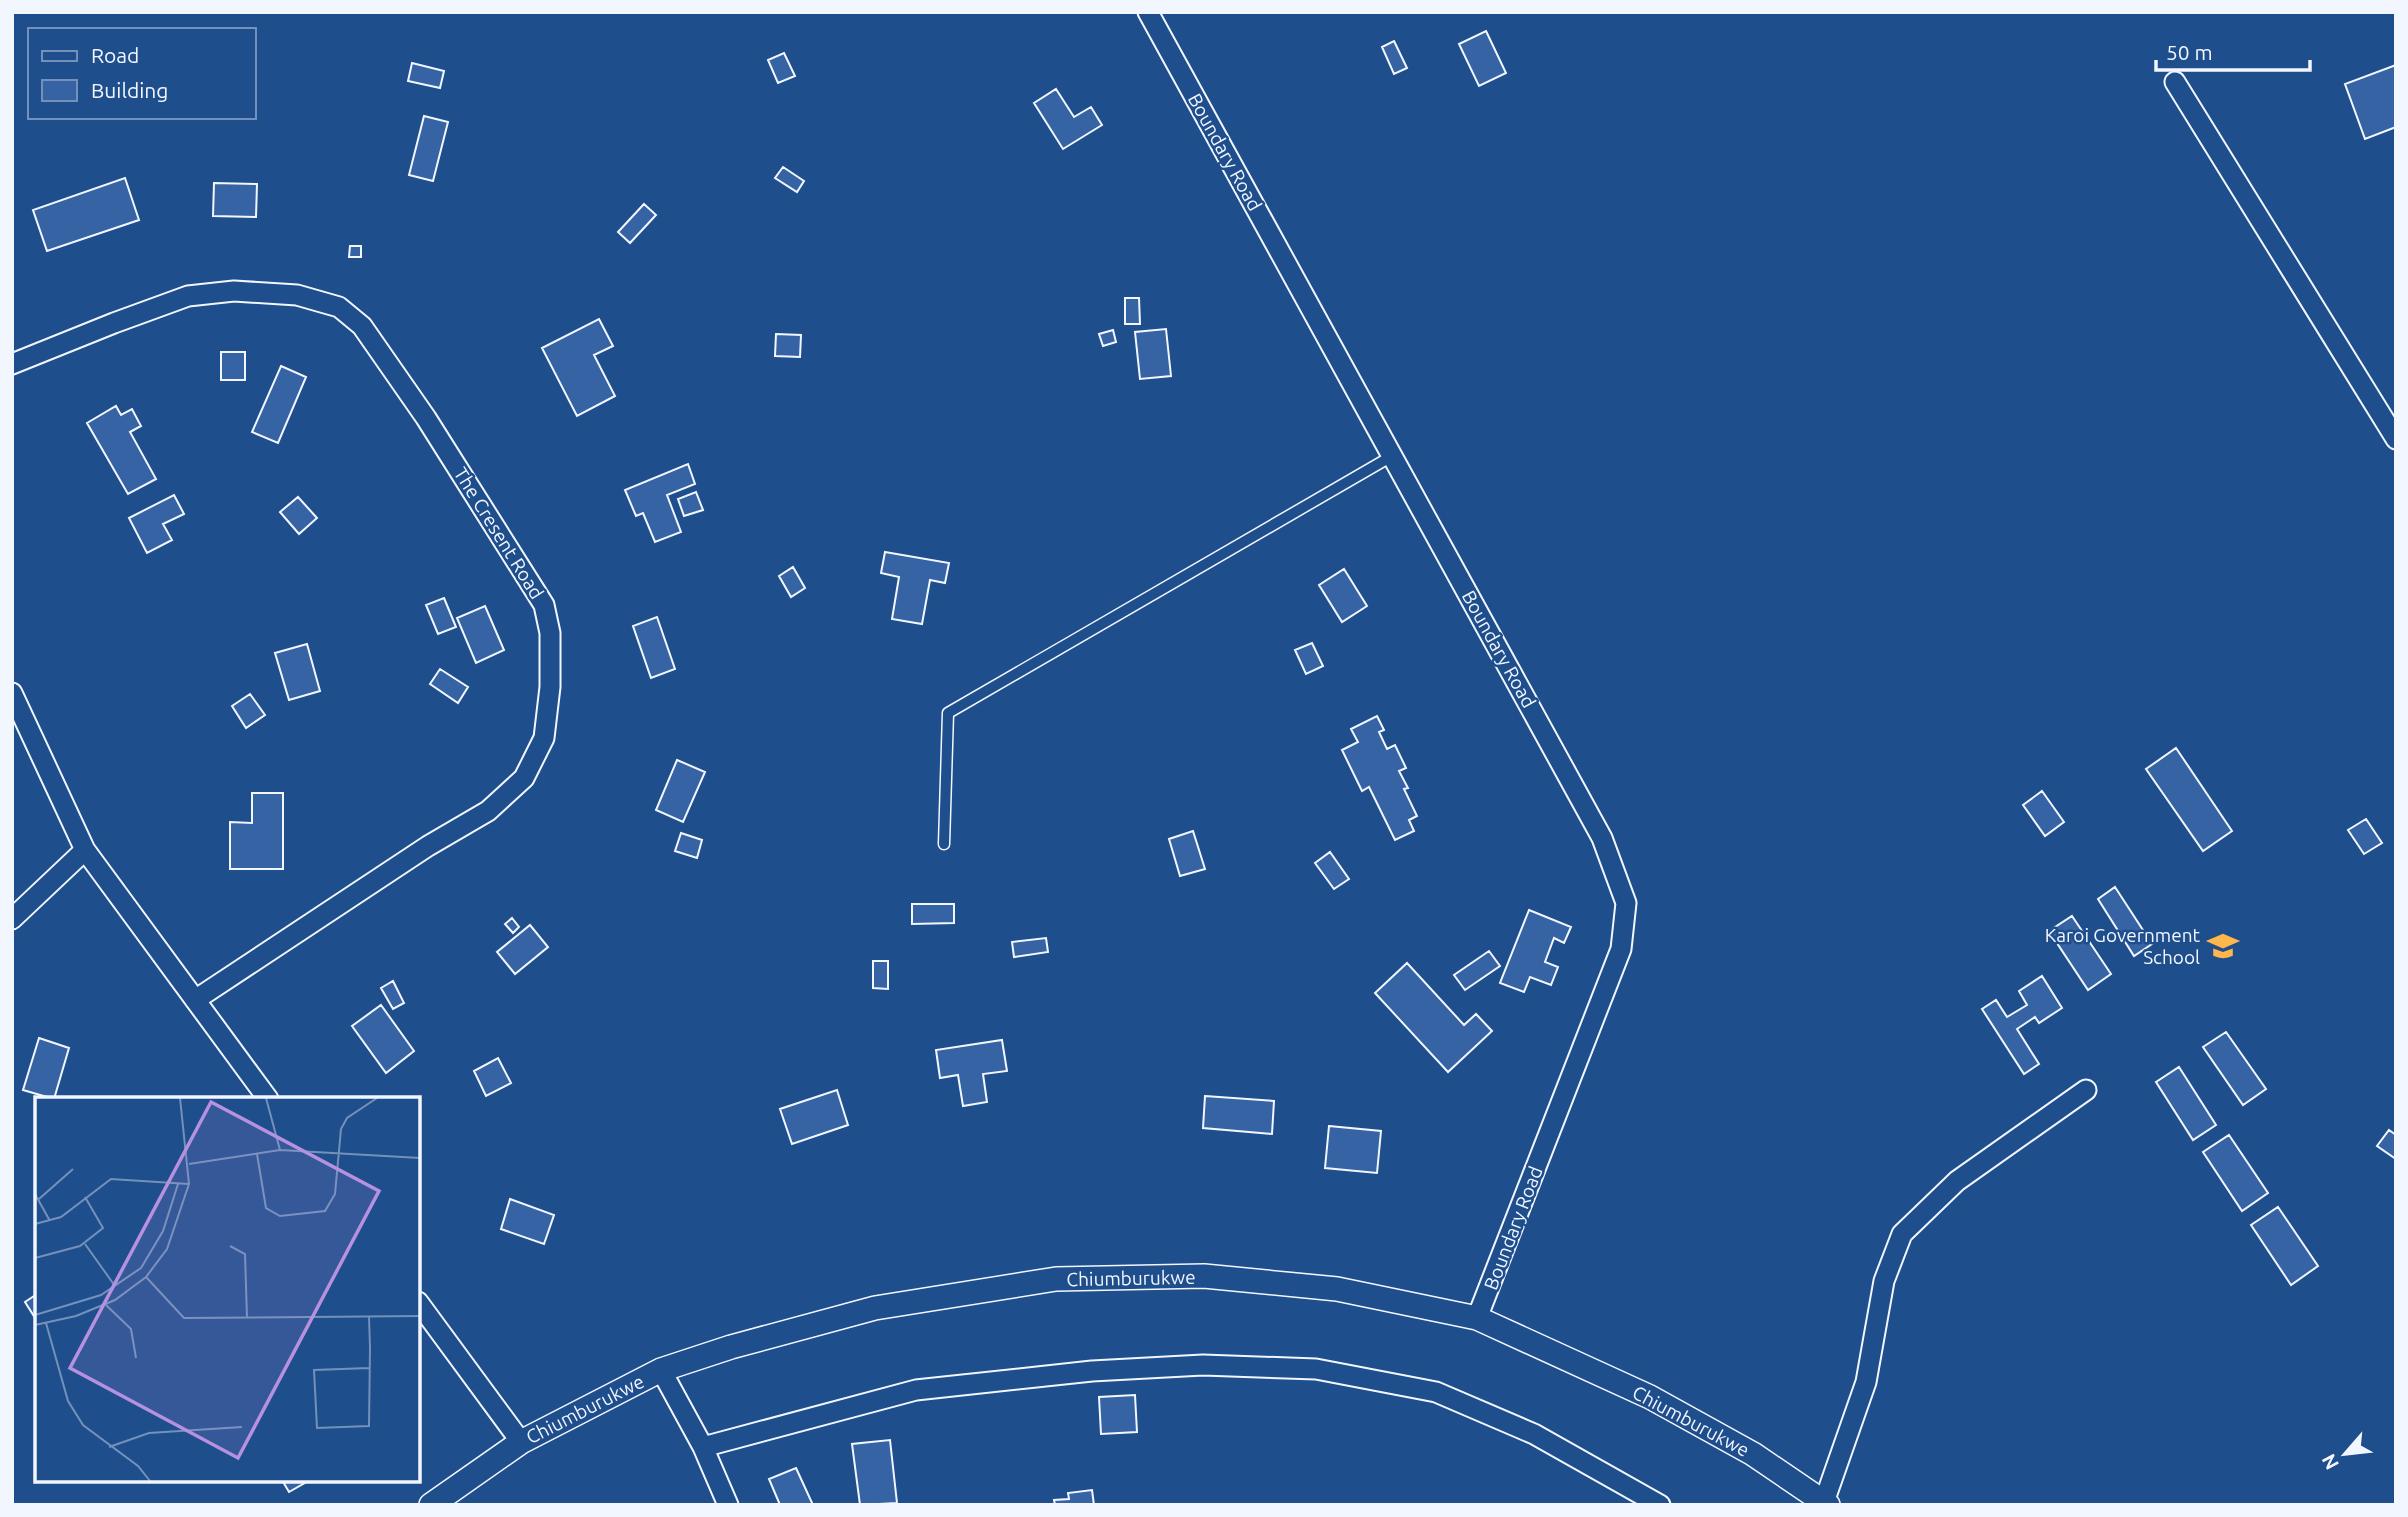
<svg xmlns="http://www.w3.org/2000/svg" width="2408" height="1517" font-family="Ubuntu,sans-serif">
	<rect width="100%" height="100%" fill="#1f4e8c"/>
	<path fill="#3563a3" stroke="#f2f6ff" stroke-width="2" d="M1486 31 1506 73 1479 86 1459 44Z
		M1394 41 1407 68 1394 74 1382 47Z
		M784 53 795 76 778 83 768 60Z
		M412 63 444 71 440 88 408 81Z
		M2396 65V127L2365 139 2345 84Z
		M1056 89 1074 117 1091 107 1102 125 1063 149 1034 103Z
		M424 116 448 122 433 181 409 175Z
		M783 167 804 181 797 192 775 178Z
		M125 178 139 220 47 251 33 210Z
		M214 183 257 184 256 217 213 216Z
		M644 204 656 215 630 243 618 232Z
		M350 246H361V257H349Z
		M1125 298H1139L1140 324H1125Z
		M599 319 613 346 594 355 615 396 577 416 542 348Z
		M1166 329 1171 376 1140 379 1135 332Z
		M1113 330 1116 342 1103 346 1099 334Z
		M776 334 801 335 800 357 775 356Z
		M221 352H245V380H221Z
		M281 366 306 377 278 443 252 432Z
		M116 406 121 415 132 409 141 426 130 432 156 479 128 494 87 423Z
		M688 464 695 484 667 495 681 532 655 542 643 513 636 516 625 490Z
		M696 492 703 510 684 516 678 499Z
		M174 495 184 514 163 524 172 540 147 553 129 518Z
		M298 497 317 518 299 534 280 512Z
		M885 552 949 563 945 583 930 580 922 624 892 619 899 577 881 573Z
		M793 567 805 588 791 597 779 576Z
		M1344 569 1367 606 1342 622 1319 585Z
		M444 598 456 627 438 634 426 605Z
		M485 606 504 650 476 663 457 618Z
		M657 617 675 669 651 678 633 626Z
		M1312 643 1323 666 1306 674 1295 650Z
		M307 644 320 691 289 700 275 653Z
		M440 669 468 687 458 703 430 684Z
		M250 694 265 715 246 728 232 706Z
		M1377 716 1384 730 1379 732 1387 749 1395 745 1406 768 1399 771 1408 788 1404 789 1417 816 1409 820 1414 831 1395 840 1369 787 1362 791 1342 750 1358 742 1351 729Z
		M2176 748 2232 831 2203 851 2146 769Z
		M677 760 705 772 683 822 656 810Z
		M2042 791 2064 822 2045 836 2023 805Z
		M252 793H283V869H230V822L252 823Z
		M2366 819 2382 843 2364 854 2348 830Z
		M1193 831 1205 869 1180 876 1169 839Z
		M681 833 702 840 697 858 675 851Z
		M1330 852 1349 879 1334 889 1315 863Z
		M2115 887 2152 944 2134 956 2098 899Z
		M912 904H954V923L912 924Z
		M1529 910 1571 927 1564 943 1554 938 1545 962 1558 967 1551 985 1530 977 1524 992 1500 983Z
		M2072 916 2111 974 2088 990 2049 931Z
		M512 918 519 927 513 933 505 924Z
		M530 925 548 947 515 974 497 952Z
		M1046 938 1048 952 1014 957 1012 942Z
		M1489 951 1500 966 1465 990 1454 975Z
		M873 961H888V989L873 988Z
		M1407 963 1464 1025 1476 1014 1492 1031 1448 1072 1375 993Z
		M2042 976 2062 1008 2039 1023 2035 1017 2017 1029 2039 1064 2024 1074 1982 1009 1996 1000 2007 1017 2027 1005 2019 991Z
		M393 981 404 1003 393 1009 381 988Z
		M381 1005 414 1051 386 1073 352 1026Z
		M2226 1032 2266 1089 2243 1105 2203 1047Z
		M39 1038 69 1048 54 1099 23 1090Z
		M1002 1040 1007 1071 983 1074 987 1102 963 1106 958 1075 940 1078 936 1050Z
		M498 1058 511 1083 486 1096 474 1071Z
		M2179 1067 2216 1125 2193 1140 2156 1082Z
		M837 1090 848 1125 792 1144 780 1109Z
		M1205 1096 1274 1101 1272 1134 1203 1128Z
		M1329 1126 1381 1131 1377 1173 1325 1168Z
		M2389 1130 2396 1135V1159L2377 1146Z
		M2229 1135 2268 1193 2242 1211 2203 1152Z
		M510 1199 554 1215 544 1244 501 1229Z
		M2278 1207 2318 1266 2291 1285 2251 1225Z
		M37 1294V1321L25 1302Z
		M1135 1395 1137 1432 1101 1434 1099 1397Z
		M890 1440 897 1503 860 1505 852 1444Z
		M796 1468 813 1505H780L769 1479Z
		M282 1480H310L289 1492Z
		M1092 1490 1094 1505H1055L1054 1500 1069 1499 1068 1493Z"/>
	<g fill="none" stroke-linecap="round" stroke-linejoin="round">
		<defs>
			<path id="service" d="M944 844 948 713 1392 456"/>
			<path id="minor" d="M1148 12 1602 838 1626 903 1621 949 1477 1318
				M2175 82 2396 439
				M12 364 114 323 188 296 234 291 297 295 339 307 362 326 426 418 544 605 550 633V687L544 738 524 778 488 811 428 846 195 1000
				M12 693 85 850 268 1099
				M12 919 85 850
				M418 1302 521 1442
				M661 1370 703 1447 728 1505
				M703 1447 916 1390 1092 1371 1203 1365 1316 1369 1436 1392 1534 1434 1660 1505
				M1824 1502 1866 1382 1884 1281 1902 1234 1957 1181 2086 1090"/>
			<path id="tertiary" d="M431 1505 521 1442 661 1370 731 1347 875 1308 1056 1279 1204 1276 1337 1289 1477 1318 1650 1397 1753 1454 1828 1505"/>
		</defs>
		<use href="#service" stroke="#f2f6ff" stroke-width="13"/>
		<use href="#minor" stroke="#f2f6ff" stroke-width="23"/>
		<use href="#tertiary" stroke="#f2f6ff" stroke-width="26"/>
		<use href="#service" stroke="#1f4e8c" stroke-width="10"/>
		<use href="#minor" stroke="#1f4e8c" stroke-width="19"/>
		<use href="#tertiary" stroke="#1f4e8c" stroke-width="23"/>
	</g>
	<defs>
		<symbol id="school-bare" viewBox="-9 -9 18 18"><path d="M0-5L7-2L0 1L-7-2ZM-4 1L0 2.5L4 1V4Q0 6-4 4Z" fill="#ffb74d" stroke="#1f4e8c" stroke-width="2.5" paint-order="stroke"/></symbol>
	</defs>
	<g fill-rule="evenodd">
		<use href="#school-bare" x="2201" y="924" width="44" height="44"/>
	</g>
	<g text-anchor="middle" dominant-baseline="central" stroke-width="5" stroke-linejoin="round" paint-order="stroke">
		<g font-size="19" fill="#f2f6ff" stroke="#1f4e8c">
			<text transform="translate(1225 152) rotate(61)">Boundary Road</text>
			<text transform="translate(499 533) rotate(58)">The Cresent Road</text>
			<text transform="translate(1499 649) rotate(61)">Boundary Road</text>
			<text transform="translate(1513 1228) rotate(-69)">Boundary Road</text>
			<text transform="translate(1131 1278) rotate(-1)">Chiumburukwe</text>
			<text transform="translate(585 1409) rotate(-27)">Chiumburukwe</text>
			<text transform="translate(1691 1421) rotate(28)">Chiumburukwe</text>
		</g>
		<g font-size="19" fill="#f2f6ff" stroke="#1f4e8c" text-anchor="end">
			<text x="2200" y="935">Karoi Government<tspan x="2200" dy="22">School</tspan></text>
		</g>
	</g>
	<g transform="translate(35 1097)">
		<rect width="385" height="385" fill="#1f4e8c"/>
		<path fill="none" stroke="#7391ba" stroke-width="2" d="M231 1 245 53M222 57 231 111 245 119 290 114 300 97 306 32 312 21 342 1M154 67 245 53 385 61M0 97 15 124M4 102 38 72M0 127 26 120 76 82 154 87M50 147 80 189M195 149 210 157 212 221M0 161 45 149 68 131 50 100M111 180 149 221 385 219M71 208 96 232 101 261M0 218 66 198 106 171 128 134 143 87M11 226 33 304 48 328 103 369 115 384M0 228 41 219 80 203 111 180 132 152 154 87 145 1M334 271 279 273 282 331 334 329 335 251 334 220M74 350 114 336 207 330"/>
		<path fill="#b691df" fill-opacity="0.15" stroke="#b691df" stroke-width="3.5" d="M176 5 344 94 203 361 35 271Z"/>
		<rect width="385" height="385" fill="none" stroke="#f2f6ff" stroke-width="3.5"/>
	</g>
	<rect width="2408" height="1517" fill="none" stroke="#f2f6ff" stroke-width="28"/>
	<rect x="28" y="28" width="228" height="91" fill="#1f4e8c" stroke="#7391ba" stroke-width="2"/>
	<rect x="42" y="51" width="35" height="10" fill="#1f4e8c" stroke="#7391ba" stroke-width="2"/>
	<text x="91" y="63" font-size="21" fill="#f2f6ff">Road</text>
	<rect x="42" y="80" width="35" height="21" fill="#3563a3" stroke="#7391ba" stroke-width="2"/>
	<text x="91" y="98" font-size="21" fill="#f2f6ff">Building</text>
	<g transform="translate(2345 1454) rotate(242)" stroke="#1f4e8c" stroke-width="5" paint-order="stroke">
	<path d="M0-5L12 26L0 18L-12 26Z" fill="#f2f6ff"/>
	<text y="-10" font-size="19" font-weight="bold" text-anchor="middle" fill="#f2f6ff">N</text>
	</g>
	<path d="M2156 60v10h154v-10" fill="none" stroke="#f2f6ff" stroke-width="3.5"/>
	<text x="2166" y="60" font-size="21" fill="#f2f6ff" stroke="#1f4e8c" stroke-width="5" paint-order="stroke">50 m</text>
</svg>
